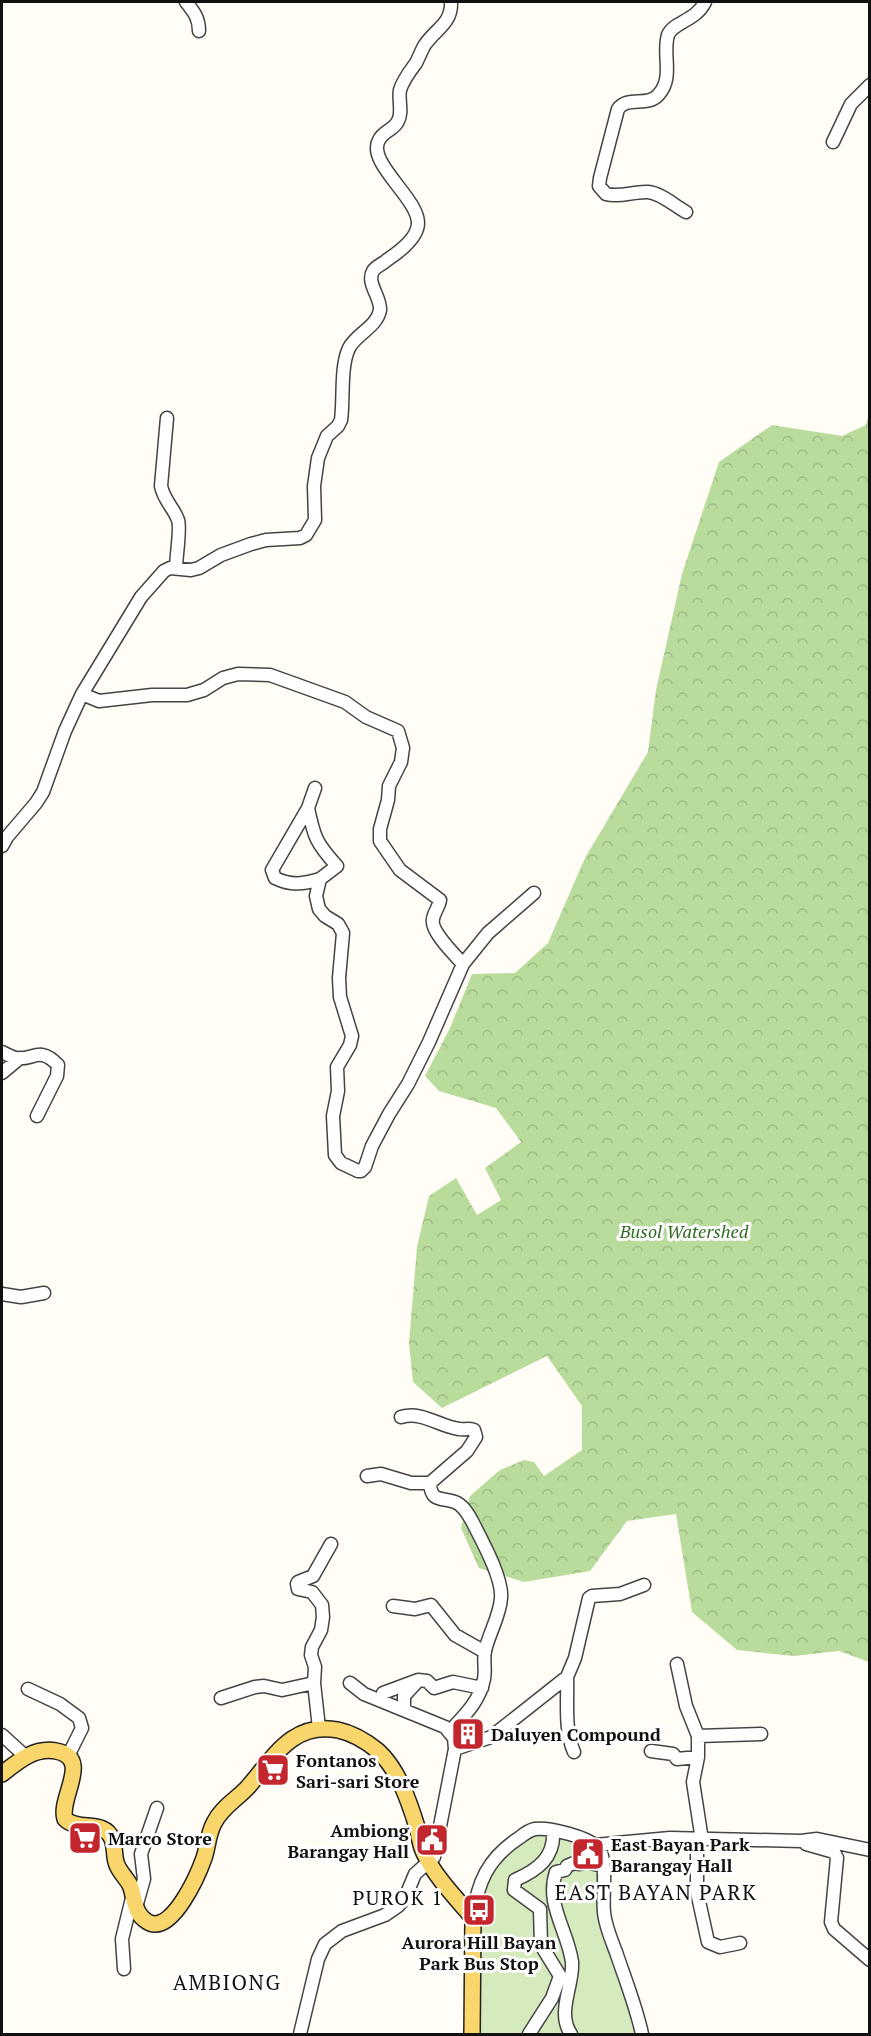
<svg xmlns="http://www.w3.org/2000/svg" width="871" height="2036" font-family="'PT Serif',serif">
	<defs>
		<pattern id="forest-crowns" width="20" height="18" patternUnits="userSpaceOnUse" patternTransform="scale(1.5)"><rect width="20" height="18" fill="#b9dc9c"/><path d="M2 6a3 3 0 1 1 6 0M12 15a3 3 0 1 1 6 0" fill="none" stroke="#9ebc85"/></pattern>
	</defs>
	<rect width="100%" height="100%" fill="#fffdf5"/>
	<path fill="#d5ebbd" d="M533 1834C553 1834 584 1838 597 1855L637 2034H477V1918L481 1895 498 1862 515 1846Z"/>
	<path fill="url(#forest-crowns)" d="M869 412V1662L839 1651 794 1656 737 1650 692 1612 676 1514 627 1521 590 1571 524 1582 479 1568 461 1528 470 1496 500 1470 524 1460 534 1462 544 1476 582 1450V1406L547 1356 442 1408 413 1382 409 1343 417 1247 429 1196 456 1178 477 1215 501 1200 485 1168 521 1142 496 1108 439 1091 425 1076 450 1028 472 974 515 973 548 943 585 858 648 752 656 690 682 574 719 462 772 425 842 436 866 425Z"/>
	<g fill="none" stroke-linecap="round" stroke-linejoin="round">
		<defs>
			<path id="minor" d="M186 2C194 12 199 18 199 31
				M833 142 851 104 870 85
				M686 212C675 206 661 193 648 192 634 191 620 198 606 194L599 186 600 178 618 109C628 95 648 108 659 94 674 77 662 54 668 35 673 22 696 21 705 2
				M167 418 161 486C164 501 174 508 178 520 181 528 176 557 176 568
				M82 694 99 701 152 695H187L204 690 223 678 238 674 270 675 345 702 366 717 398 731 403 748 401 762 389 786 388 800 380 829V841L400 870 440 900C439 907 434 912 433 919 430 931 455 955 463 964L429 1042 408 1084 389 1114 372 1146 365 1167 361 1171H358L341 1163 335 1155 333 1116 338 1091 337 1067 350 1045 352 1036 340 997 339 978 343 933 338 924 325 916 319 909 316 896 320 879 337 866C316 843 314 837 308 808
				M315 788 308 808 272 870 275 878C291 886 304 884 320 879
				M2 846 7 837 36 803 43 792 65 731 82 694 141 597 164 571 170 568 191 570 199 568 221 555 251 544 266 540 300 538 306 535 315 520 314 486 318 458 327 436 338 426 341 420C344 399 340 367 349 348 356 334 377 327 380 310 381 297 366 283 373 271 376 266 383 264 387 260 399 252 418 238 418 223 418 198 366 162 379 140 383 131 394 130 398 121 403 112 398 100 400 90 403 80 410 71 416 63 419 57 421 52 424 46 435 29 452 24 451 2
				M463 964 488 933 534 893
				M2 1052C6 1054 11 1057 16 1058 33 1061 39 1045 58 1065L57 1076 37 1116
				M2 1073 20 1058
				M2 1294 21 1297 44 1293
				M367 1476 381 1474 411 1483H430L467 1451 476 1437 474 1430C468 1428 464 1430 459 1429 438 1426 423 1411 401 1417
				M430 1483C431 1503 442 1497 455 1502 463 1505 468 1514 472 1521 481 1539 503 1578 501 1598 500 1616 489 1633 485 1651 483 1660 486 1670 484 1679 480 1701 464 1716 449 1732
				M393 1606 415 1609 431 1605 455 1635 485 1652
				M677 1664 686 1706 698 1736V1757L693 1782 702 1840
				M567 1677C568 1700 564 1730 574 1752
				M28 1689 60 1704 79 1718 82 1728 68 1756
				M383 1693 418 1680 427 1681 434 1688 453 1682 482 1688
				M221 1698 255 1687 264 1686 282 1690 314 1683
				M404 1706V1696L417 1682
				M319 1728 314 1683 315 1667 311 1655 312 1647 321 1630 323 1617 322 1605 312 1592 298 1589 297 1584 298 1582 313 1576 331 1544
				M2 1735 25 1756
				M698 1736 761 1734
				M455 1749 491 1737 567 1677 575 1658 589 1598 592 1596 620 1594 644 1585
				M651 1751 673 1754 677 1759 698 1757
				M697 1840V1892L708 1942 720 1947 740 1943
				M806 1844 834 1852 837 1858 831 1922 834 1929 870 1960
				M595 1845 670 1838 801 1841 817 1839 870 1850
				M136 1907 144 1879 141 1854 157 1808
				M473 1918C477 1883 488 1858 519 1838 524 1834 529 1830 535 1829 548 1827 590 1837 599 1849 608 1861 602 1896 604 1912 605 1925 611 1939 616 1952 625 1979 636 2006 642 2034
				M124 1969 122 1939 132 1898
				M300 2034 318 1959 325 1944 342 1931 385 1915 398 1906 405 1898 415 1874 434 1857 455 1749 454 1738 445 1727 364 1694 350 1683
				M529 2034 552 1998 560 1976 541 1945 540 1909 514 1890 515 1880C538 1870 555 1857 553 1831
				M571 2034C556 2013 574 1984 572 1962 568 1931 545 1904 556 1872L565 1870 567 1866 574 1863 579 1864 586 1862 603 1866"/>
			<path id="major" d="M2 1774C17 1762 34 1747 56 1751 93 1758 58 1798 65 1819 78 1832 105 1819 112 1839 115 1846 114 1855 116 1862 118 1871 126 1877 130 1885 134 1894 134 1908 140 1915 142 1918 147 1922 150 1923 173 1932 198 1875 204 1858 208 1846 208 1834 214 1823 221 1808 237 1799 248 1787 274 1757 293 1721 338 1730 352 1733 366 1741 378 1751 398 1769 409 1801 417 1827 419 1835 420 1845 424 1853 435 1877 456 1898 473 1918L472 2034"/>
		</defs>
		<use href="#minor" stroke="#444" stroke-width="15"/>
		<use href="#major" stroke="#222" stroke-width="18"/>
		<use href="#minor" stroke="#fff" stroke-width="12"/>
		<use href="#major" stroke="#f9d66b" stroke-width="15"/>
	</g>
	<defs>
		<symbol id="building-square" viewBox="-11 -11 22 22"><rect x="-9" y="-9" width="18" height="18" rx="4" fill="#c4262e" stroke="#fff"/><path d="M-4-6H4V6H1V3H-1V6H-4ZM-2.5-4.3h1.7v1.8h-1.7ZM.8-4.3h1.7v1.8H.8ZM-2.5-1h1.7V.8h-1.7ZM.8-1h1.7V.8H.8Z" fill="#fff"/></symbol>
		<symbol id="supermarket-square" viewBox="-11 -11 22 22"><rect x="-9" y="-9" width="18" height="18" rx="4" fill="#c4262e" stroke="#fff"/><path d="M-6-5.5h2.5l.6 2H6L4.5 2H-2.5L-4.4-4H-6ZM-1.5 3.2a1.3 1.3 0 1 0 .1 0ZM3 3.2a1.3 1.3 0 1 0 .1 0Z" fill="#fff"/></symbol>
		<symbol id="civic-square" viewBox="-11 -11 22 22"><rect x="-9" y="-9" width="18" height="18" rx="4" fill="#c4262e" stroke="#fff"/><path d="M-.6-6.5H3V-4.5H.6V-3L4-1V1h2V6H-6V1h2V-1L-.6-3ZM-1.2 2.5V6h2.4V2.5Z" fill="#fff"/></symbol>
		<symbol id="bus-square" viewBox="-11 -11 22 22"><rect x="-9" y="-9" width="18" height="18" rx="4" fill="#c4262e" stroke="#fff"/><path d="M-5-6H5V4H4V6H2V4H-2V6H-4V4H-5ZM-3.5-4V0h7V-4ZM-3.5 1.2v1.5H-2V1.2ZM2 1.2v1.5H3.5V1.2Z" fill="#fff"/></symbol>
	</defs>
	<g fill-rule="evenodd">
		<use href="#building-square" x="449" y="1715" width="38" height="38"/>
		<use href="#supermarket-square" x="254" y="1751" width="38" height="38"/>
		<use href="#supermarket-square" x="66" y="1819" width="38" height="38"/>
		<use href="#civic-square" x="413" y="1821" width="38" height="38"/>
		<use href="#civic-square" x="569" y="1835" width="38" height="38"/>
		<use href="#bus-square" x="460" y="1891" width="38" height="38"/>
	</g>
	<g text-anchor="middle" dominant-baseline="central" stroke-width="6" stroke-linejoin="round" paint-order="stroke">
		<g font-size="18" font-style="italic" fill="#2f6b1f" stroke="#fff">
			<text x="684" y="1231">Busol Watershed</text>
		</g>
		<g font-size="18" font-weight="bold" fill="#111" stroke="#fff" text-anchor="start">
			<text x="491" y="1734">Daluyen Compound</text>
			<text x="296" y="1760">Fontanos<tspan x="296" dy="21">Sari-sari Store</tspan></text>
			<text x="409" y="1830" text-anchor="end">Ambiong<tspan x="409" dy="21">Barangay Hall</tspan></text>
			<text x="108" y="1838">Marco Store</text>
			<text x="611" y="1844">East Bayan Park<tspan x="611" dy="21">Barangay Hall</tspan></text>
			<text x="479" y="1942" text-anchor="middle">Aurora Hill Bayan<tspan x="479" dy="21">Park Bus Stop</tspan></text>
		</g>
		<g font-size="20" letter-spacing="1.5" fill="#111" stroke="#fff">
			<text x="398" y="1897">PUROK 1</text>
		</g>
		<g font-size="21" letter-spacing="1.5" fill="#111" stroke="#fff">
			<text x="656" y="1892">EAST BAYAN PARK</text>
			<text x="227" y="1982">AMBIONG</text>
		</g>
	</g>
	<rect width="871" height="2036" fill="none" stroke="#111111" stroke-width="6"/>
</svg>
